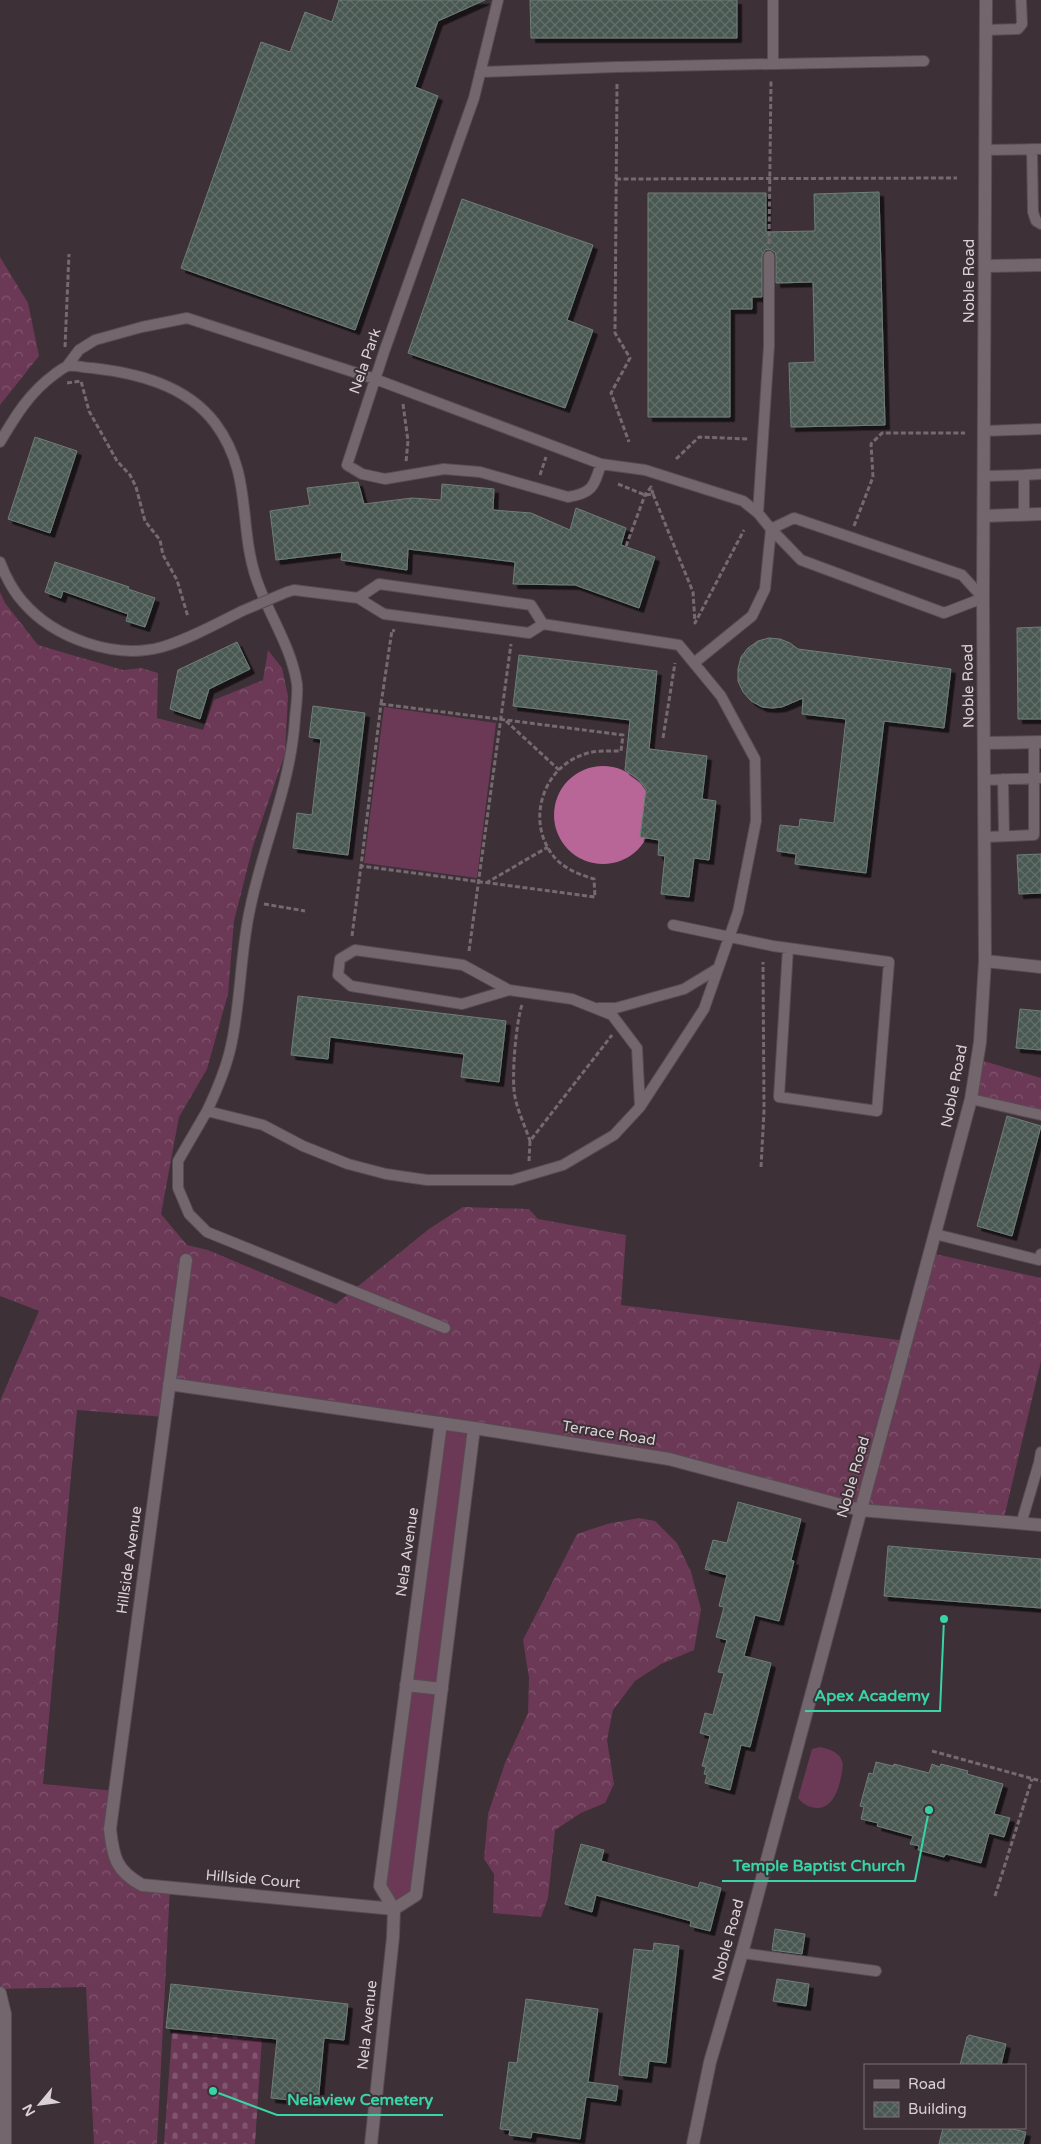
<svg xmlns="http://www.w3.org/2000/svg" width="1041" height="2144" font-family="'Varela Round',sans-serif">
	<defs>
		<pattern id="forest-crowns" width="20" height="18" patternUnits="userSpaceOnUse" patternTransform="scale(1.25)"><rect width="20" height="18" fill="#6b3956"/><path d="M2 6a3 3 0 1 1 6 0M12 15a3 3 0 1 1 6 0" fill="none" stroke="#80556d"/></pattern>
		<pattern id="cemetery-stones" width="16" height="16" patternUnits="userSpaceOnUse" patternTransform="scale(1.25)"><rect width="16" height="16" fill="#6b3956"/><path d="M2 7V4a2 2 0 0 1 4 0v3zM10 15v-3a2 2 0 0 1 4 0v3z" fill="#80556d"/></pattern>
		<pattern id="building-cross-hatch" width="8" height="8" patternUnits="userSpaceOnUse" patternTransform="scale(1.25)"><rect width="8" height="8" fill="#495852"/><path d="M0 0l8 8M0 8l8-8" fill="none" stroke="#636f6a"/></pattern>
		<filter id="shadow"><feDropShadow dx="4.5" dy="4.5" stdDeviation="0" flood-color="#0009"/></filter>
	</defs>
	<rect width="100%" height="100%" fill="#3d3037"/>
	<path fill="#6b3956" d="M384 707 496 723 477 878 364 863Z
		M441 1423 474 1428 416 1895 394 1909 380 1886Z
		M820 1747C832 1750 840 1752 843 1764 841 1782 835 1814 811 1807 805 1805 802 1803 798 1798L812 1749Z"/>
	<path fill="url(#forest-crowns)" d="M0 257 28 303 39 356 0 405Z
		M0 592 5 603 38 645 123 670 141 668 158 673 157 718 203 730 214 700 263 680 268 650 282 668 288 696 285 754 253 846 234 921 228 994 207 1069 179 1117 161 1214 187 1245 208 1250 336 1304 429 1229 463 1207 529 1209 538 1219 626 1235 621 1305 907 1341 931 1253 1041 1278V1361L1003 1522 860 1510 669 1459 169 1384 164 1417 77 1410 43 1784 115 1791 110 1829 127 1877 170 1888 157 2144H94L86 1987 0 1989V1401L39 1311 0 1296Z
		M977 1059 1041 1078V1115L971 1099Z
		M639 1518 655 1521 677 1543 691 1572 701 1609 694 1650 661 1664 635 1681 613 1710 607 1740 614 1784 605 1803 581 1813 555 1830 548 1898 541 1917 493 1913 494 1874 484 1859 488 1814 505 1763 528 1713 529 1678 523 1640 577 1534 607 1524Z"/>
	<path fill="url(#cemetery-stones)" d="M172 2032 262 2038 255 2144H164Z"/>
	<path fill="#b86597" d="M554 815a49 49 0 1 1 98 0a49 49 0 1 1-98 0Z"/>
	<path fill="url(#building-cross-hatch)" stroke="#6e7e77" filter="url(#shadow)" d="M339 0H485L438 21 415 87 438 96 355 330 181 268 261 42 290 52 305 12 332 22Z
		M530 0H737V38H531Z
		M879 192 885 425 791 427 789 363 815 362 813 282 776 283V256L775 252 769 249 765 250 762 256V297H752V309H730V417H648V193H766V232L815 231 814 194Z
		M462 199 593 245 567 320 593 330 565 408 408 353Z
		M35 437 77 451 50 533 8 519Z
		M358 482 364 504 412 498 441 500 442 484 494 489 493 510 531 513 570 530 576 508 626 528 621 545 655 557 639 608 575 585 513 584 515 562 408 549 407 570 341 560 342 552 276 560 270 511 310 505 307 488Z
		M55 562 129 587 128 589 155 598 145 627 126 621 128 614 63 591 61 598 45 592Z
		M1041 627V719H1018L1017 628Z
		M769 638 780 639 790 643 798 649 951 669 944 728 884 721 866 873 795 864 796 854 777 851 780 825 799 827 800 819 834 823 846 719 802 714 803 698 782 707 772 708 762 707 751 701 743 692 738 681V669L741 657 748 648 758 641Z
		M237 642 250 669 209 689 200 719 170 709 178 670Z
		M519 655 657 671 649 749 707 756 702 799 716 801 709 860 694 858 689 897 661 894 665 856 658 855 659 840 640 837 646 789 638 779 625 770 630 720 513 706Z
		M313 706 365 713 348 855 293 848 297 813 312 815 321 739 309 737Z
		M1041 854V893L1019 894 1017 855Z
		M298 996 506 1021 499 1082 461 1077 464 1054 330 1037 328 1059 291 1055Z
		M1020 1009 1041 1011V1050L1016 1048Z
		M1007 1116 1041 1126 1012 1236 977 1226Z
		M738 1502 801 1519 791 1560 794 1561 779 1621 755 1615 744 1656 771 1663 750 1747 741 1745 730 1790 705 1783 707 1775 704 1774 706 1767 702 1766 710 1736 700 1733 705 1713 713 1715 724 1673 718 1672 727 1640 716 1637 724 1607 719 1606 727 1575 705 1569 713 1540 727 1543Z
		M888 1546 1041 1559V1608L884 1596Z
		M876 1762 893 1766 894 1764 929 1773 932 1764 940 1767 941 1764 968 1771 967 1774 1003 1784 994 1814 1010 1818 1004 1837 989 1833 981 1863 946 1854 944 1857 918 1850 919 1846 910 1844 913 1836 877 1826 878 1823 861 1819 864 1807 860 1806 869 1773 873 1774Z
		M581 1844 604 1850 601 1861 698 1888 700 1882 721 1888 710 1931 690 1926 691 1921 596 1895 592 1912 565 1904Z
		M775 1929 805 1934 802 1954 772 1950Z
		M654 1943 679 1946 666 2063 649 2061 647 2078 619 2075 634 1949 653 1951Z
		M777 1979 809 1984 806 2006 773 2001Z
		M171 1984 348 2004 344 2040 324 2038 318 2103 271 2098 277 2039 166 2028Z
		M526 1999 598 2009 588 2082 618 2086 616 2101 586 2097 580 2139 532 2132 531 2138 509 2135 510 2130 500 2129 509 2062 517 2063Z
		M969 2035 1006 2044 1001 2065H960L967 2037Z
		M943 2128H1007L1026 2132 1023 2144H939Z"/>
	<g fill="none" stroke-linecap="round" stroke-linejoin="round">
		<defs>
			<path id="lane" d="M498 0 474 98 384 352 347 465 362 474 385 479 444 469 480 472 568 497C593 493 594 486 601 464
				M773 0V63
				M985 30 1018 29 1022 24 1021 0
				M480 72 616 67 924 61
				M1032 149 1033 212 1036 221 1041 224
				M985 150 1041 149
				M67 366 79 350 95 340 142 327 187 318 375 379 601 464 645 470 743 501 758 513 771 529 765 589 752 616 694 663
				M984 431 1041 429
				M0 442C16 415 30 392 55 374 59 371 64 367 68 366 75 365 85 368 92 368 137 373 186 385 215 423 253 474 238 523 256 578 268 614 291 645 297 684 298 694 296 707 295 718 291 784 263 845 250 909 240 954 241 1001 231 1046 226 1069 217 1090 207 1111
				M985 476 1024 475
				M758 513 769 346V256
				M1024 514V475L1041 474
				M794 518 962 575 983 598 944 613 801 560 771 529Z
				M0 562C5 575 13 591 23 602 54 638 115 660 162 647 189 639 216 624 242 611
				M287 592 294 590 358 598
				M543 624 531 605 379 584 358 598 384 614 529 633 543 624 679 645 721 696 755 759 756 821 738 912 704 1009 640 1107
				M1003 779 1004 836
				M985 780 1041 778
				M985 837 1034 835V742
				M673 925 773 946 788 948 889 962 877 1111 779 1097 788 948
				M599 1008H616L684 989 717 969
				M971 1099 1041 1115
				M935 1234 1039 1260 1041 1254
				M445 1328 207 1232 189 1214 178 1188V1161L207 1111 263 1125 303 1146 348 1164 386 1174 427 1180H512L563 1165 614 1135 640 1107 637 1048 612 1015 572 999 509 990 463 965 355 950 340 959 338 975 351 986 462 1004 509 990
				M1039 1463 1041 1452
				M1021 1524 1039 1463H1041
				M742 1953 876 1971"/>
			<path id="street" d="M985 266 1041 265
				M984 516 1041 514
				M985 743 1041 742
				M985 961 1041 967
				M186 1260 110 1829C113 1857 116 1871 142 1885L394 1909 393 1937 371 2144
				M169 1384 474 1428 669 1459 860 1510 1041 1525
				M441 1423 380 1886 394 1909 416 1895 474 1428
				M406 1685 442 1689
				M0 1993 5 2014V2144"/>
			<path id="secondary" d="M693 2144 710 2062 742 1953 971 1099 980 1042 985 961 983 598 986 0"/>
		</defs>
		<use href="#lane" stroke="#574c52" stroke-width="12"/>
		<use href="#street" stroke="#574c52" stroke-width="14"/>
		<use href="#secondary" stroke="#574c52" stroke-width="14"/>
		<path stroke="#756a70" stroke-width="3" stroke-dasharray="5 2.5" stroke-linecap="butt" d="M617 84 615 333 630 358 611 393 629 442
			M616 179 957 178
			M769 244 771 79
			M65 347 69 254
			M67 383 81 381 89 411 117 461 130 475 136 487 145 521 160 540 163 555 177 580 188 617
			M403 404 408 441 406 462
			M676 459 699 437 748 439
			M540 475 546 457
			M618 484 645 495 653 494 693 592 695 623 744 530
			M854 526 873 477 871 444 882 433H965
			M626 546 645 495 651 487 653 494
			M381 704 623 735 621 751C608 751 594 750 582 755 540 770 525 827 557 860 567 870 581 875 594 879L595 897 361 866Z
			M381 704 392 630 395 631
			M506 721 559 770
			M663 738 675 663
			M486 883 548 847
			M264 904 305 911
			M352 936 361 866
			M469 951 511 644
			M522 1005C516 1022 511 1079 515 1097 518 1112 525 1126 530 1141
			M529 1161 530 1141 612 1035
			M761 1167 764 1111 763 962
			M932 1751 1041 1781
			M995 1896 1032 1779"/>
		<use href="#lane" stroke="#74666d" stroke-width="10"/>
		<use href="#street" stroke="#74666d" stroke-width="12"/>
		<use href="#secondary" stroke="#74666d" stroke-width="12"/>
		<defs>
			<path id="lane-bridge" d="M242 611 287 592"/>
		</defs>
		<use href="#lane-bridge" stroke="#574c52" stroke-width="12" stroke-linecap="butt"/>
		<use href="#lane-bridge" stroke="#74666d" stroke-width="10"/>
	</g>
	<g text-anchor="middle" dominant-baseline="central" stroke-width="4" stroke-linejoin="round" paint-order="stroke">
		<g font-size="15" fill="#d9d1d5" stroke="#3d3037">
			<text transform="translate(969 281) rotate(-90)">Noble Road</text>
			<text transform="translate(365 361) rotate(-71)">Nela Park</text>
			<text transform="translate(968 686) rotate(-91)">Noble Road</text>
			<text transform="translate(954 1086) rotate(-79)">Noble Road</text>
			<text transform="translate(609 1433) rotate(9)">Terrace Road</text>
			<text transform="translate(853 1477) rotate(-74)">Noble Road</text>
			<text transform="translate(407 1552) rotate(-82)">Nela Avenue</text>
			<text transform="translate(129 1560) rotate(-82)">Hillside Avenue</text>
			<text transform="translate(253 1879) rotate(5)">Hillside Court</text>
			<text transform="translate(728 1940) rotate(-75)">Noble Road</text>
			<text transform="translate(367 2025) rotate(-84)">Nela Avenue</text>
		</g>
	</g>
	<path fill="none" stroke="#38d4a6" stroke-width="2" d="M944 1619L940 1711H805M929 1810L915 1881H722M213 2091L277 2115H443"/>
	<g fill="#38d4a6" stroke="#3d3037" stroke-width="2">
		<circle cx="944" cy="1619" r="5"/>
		<circle cx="929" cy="1810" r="5"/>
		<circle cx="213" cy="2091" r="5"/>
	</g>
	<g font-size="16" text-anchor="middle" font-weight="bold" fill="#38d4a6" stroke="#3d3037" stroke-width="4" stroke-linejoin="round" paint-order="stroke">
		<text x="872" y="1701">Apex Academy</text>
		<text x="819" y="1871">Temple Baptist Church</text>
		<text x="360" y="2105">Nelaview Cemetery</text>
	</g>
	<rect x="864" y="2064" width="162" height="65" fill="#3d3037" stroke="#7b7076"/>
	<rect x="874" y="2080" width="25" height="8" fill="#74666d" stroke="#7b7076"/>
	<text x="908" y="2089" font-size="15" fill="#d9d1d5">Road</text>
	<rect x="874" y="2102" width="25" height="15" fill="url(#building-cross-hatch)" stroke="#7b7076"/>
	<text x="908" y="2114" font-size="15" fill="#d9d1d5">Building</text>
	<g transform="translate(40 2104) rotate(241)" stroke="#3d3037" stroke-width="4" paint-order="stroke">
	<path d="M0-4L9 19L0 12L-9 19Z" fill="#d9d1d5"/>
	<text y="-8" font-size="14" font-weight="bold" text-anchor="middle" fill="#d9d1d5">N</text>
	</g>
</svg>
